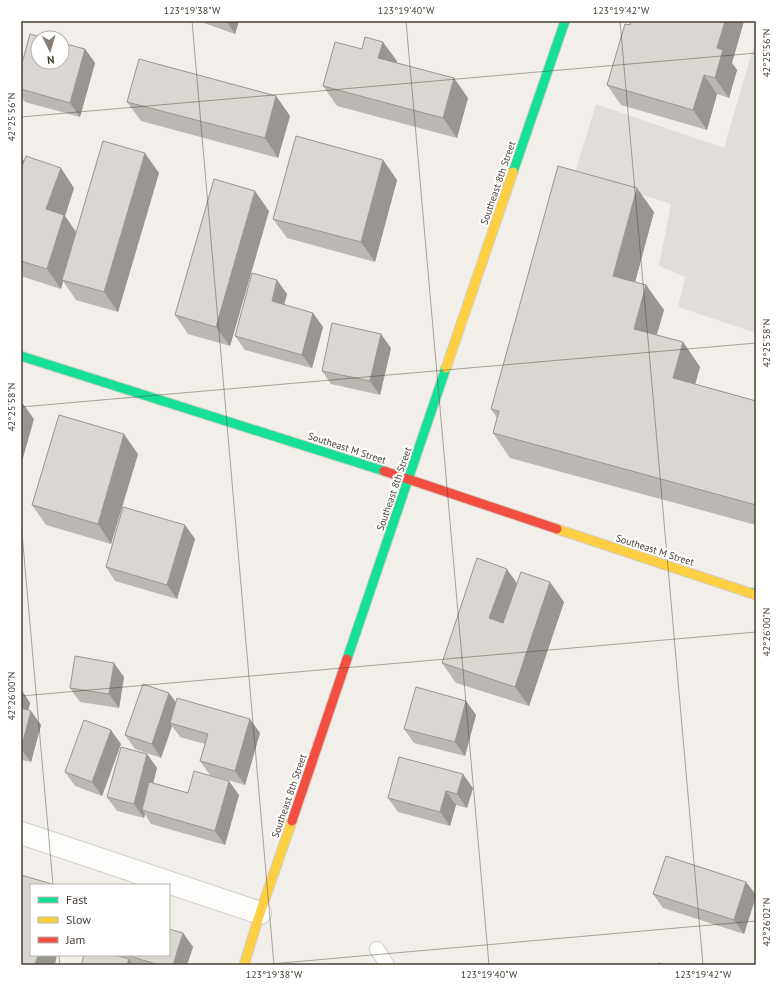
<svg xmlns="http://www.w3.org/2000/svg" width="777" height="986" font-family="'PT Sans',sans-serif">
	<rect width="100%" height="100%" fill="#f2efea"/>
	<path fill="#e1deda" d="M756 38V333L678 307 685 277 659 266 671 204 575 173 596 104 724 148Z"/>
	<g fill="none" stroke-linecap="round" stroke-linejoin="round">
		<defs>
			<path id="lane" d="M377 949 387 965"/>
			<path id="street" d="M21 833 260 913"/>
			<path id="fast" d="M513 172 565 21
				M21 356 384 471
				M751 593H756
				M347 659 446 368"/>
			<path id="slow" d="M446 368 513 172
				M557 529 756 595
				M244 965 260 913 292 821"/>
			<path id="jam" d="M384 471 557 529
				M292 821 347 659"/>
		</defs>
		<use href="#lane" stroke="#d0cdc8" stroke-width="16"/>
		<use href="#street" stroke="#d0cdc8" stroke-width="24"/>
		<use href="#fast" stroke="#d3cec2" stroke-width="11"/>
		<use href="#slow" stroke="#d3cec2" stroke-width="11"/>
		<use href="#jam" stroke="#d3cec2" stroke-width="11"/>
		<use href="#lane" stroke="#fdfdfc" stroke-width="14"/>
		<use href="#street" stroke="#fdfdfc" stroke-width="22"/>
		<use href="#fast" stroke="#16e098" stroke-width="9"/>
		<use href="#slow" stroke="#ffcf43" stroke-width="9"/>
		<use href="#jam" stroke="#f24e42" stroke-width="9"/>
	</g>
	<path fill="#bbb8b4" d="M198 21H239L235 34Z
		M631 21H744L732 63 737 70 729 98 717 94 707 130 621 105 607 85Z
		M85 49 95 63 80 117 25 102 21 96V67Z
		M397 61 396 63 468 98 457 138 337 106 323 86Z
		M276 96 290 116 278 158 141 121 127 102Z
		M21 157 24 161 74 188 65 216 76 232 159 173 118 312 76 300 63 281 61 289 21 276Z
		M383 160 397 180 375 262 287 238 273 219Z
		M269 211 230 346 188 334 175 315Z
		M654 212 635 282 646 285 664 310 657 335 683 342 700 367 695 384 756 401V525L510 458 493 433 497 418 491 409Z
		M287 294 284 305 313 313 323 327 312 368 245 350 235 336Z
		M391 348 380 395 331 384 322 371Z
		M138 454 111 544 46 525 32 505Z
		M185 525 195 539 177 599 115 581 106 567Z
		M517 583 564 602 529 706 456 683 442 663Z
		M124 677 119 708 80 702 70 688Z
		M21 689 30 703 28 710 41 725 31 762 21 760Z
		M169 693 176 702 260 733 245 785 210 775 200 761 205 744 180 737 172 726 161 758 135 749 125 735Z
		M466 701 476 715 465 756 414 743 404 729Z
		M121 744 102 796 75 786 65 772Z
		M147 754 157 768 153 783 188 793 239 795 225 845 151 824 145 814 144 818 117 811 107 797Z
		M399 757 473 788 467 808 456 805 450 826 398 812 388 798Z
		M746 882 756 895V896L744 934 663 908 653 894Z
		M183 933 193 947 187 965H81L116 955H169Z"/>
	<path fill="#999692" d="M226 21H239L235 34Z
		M725 21H744L732 63 737 70 729 98 715 78 717 48Z
		M383 42 397 61 392 78 378 58Z
		M85 49 95 63 80 117 70 103Z
		M704 75 717 94 707 130 693 110Z
		M454 78 468 98 457 138 443 118Z
		M276 96 290 116 278 158 265 138Z
		M145 153 159 173 118 312 104 292Z
		M21 157 24 161 21 171Z
		M383 160 397 180 375 262 361 242Z
		M61 168 74 188 65 216 78 235 62 280 63 281 61 289 47 269 46 209Z
		M637 188 654 212 630 301 613 276Z
		M255 191 269 211 230 346 216 327Z
		M277 280 287 294 281 315 272 301Z
		M646 285 664 310 651 353 634 329Z
		M313 313 323 327 312 368 302 355Z
		M381 334 391 348 380 395 370 381Z
		M683 342 700 367 690 403 673 378Z
		M21 401 34 419 21 465Z
		M124 434 138 454 111 544 98 524Z
		M185 525 195 539 177 599 167 585Z
		M507 569 521 589 503 638 489 618Z
		M550 582 564 602 529 706 515 687Z
		M114 663 124 677 119 708 109 694Z
		M21 689 30 703 26 721 21 714Z
		M169 693 179 707 170 723 172 726 161 758 152 744Z
		M466 701 476 715 465 756 455 742Z
		M31 711 41 725 31 762 21 749Z
		M250 719 260 733 245 785 235 771Z
		M111 730 121 744 102 796 92 782Z
		M147 754 157 768 146 811 142 810 145 814 144 818 134 804Z
		M463 774 473 788 467 808 457 794Z
		M229 781 239 795 225 845 215 831Z
		M446 791 456 805 450 826 440 812Z
		M746 882 756 895V896L744 934 734 920Z
		M183 933 193 947 187 965H173Z
		M38 955H57L55 965H35Z
		M129 959 133 965H127Z"/>
	<path fill="#dad6d1" stroke="#999692" d="M631 21H725L717 48 723 50 715 78 704 75 693 110 607 85 625 24 630 25Z
		M30 34 45 38H38V62H62V43L85 49 70 103 21 89V67Z
		M365 37 383 42 378 58 454 78 443 118 323 86 335 42 362 49Z
		M139 59 276 96 265 138 127 102Z
		M296 136 383 160 361 242 273 219Z
		M103 141 145 153 104 292 62 280Z
		M26 156 61 168 46 209 64 215 47 269 21 261V169Z
		M558 166 637 188 613 276 646 285 634 329 683 342 673 378 756 401V505L493 433 499 411 491 409Z
		M214 179 255 191 216 327 175 315Z
		M252 273 277 280 272 301 313 313 302 355 235 336Z
		M332 323 381 334 370 381 322 371Z
		M59 415 124 434 98 524 32 505Z
		M123 507 185 525 167 585 106 567Z
		M477 558 507 569 489 618 503 623 521 572 550 582 515 687 442 663Z
		M75 656 114 663 109 694 70 688Z
		M143 684 169 693 152 744 125 735Z
		M416 687 466 701 455 742 404 729Z
		M177 698 250 719 235 771 200 761 208 734 170 723Z
		M21 708 31 711 21 749Z
		M84 720 111 730 92 782 65 772Z
		M121 747 147 754 134 804 107 797Z
		M399 757 463 774 457 794 446 791 440 812 388 798Z
		M194 771 229 781 215 831 142 810 149 782 188 793Z
		M666 856 746 882 734 920 653 894Z
		M21 875 52 884V885H31V955H38L35 965H21Z
		M169 929 183 933 173 965H159L126 955H169Z
		M84 955H114L129 959 127 965H81Z
		M658 963 666 965H658Z"/>
	<path fill="none" stroke="#484035" stroke-width="1" stroke-opacity="0.45" d="M192 21 274 965M406 21 489 965M620 21 703 965M21 117 756 53M21 407 756 343M21 522 53 885M21 696 756 632M59 955 60 965M259 965 756 921"/>
	<g text-anchor="middle" dominant-baseline="central" stroke-width="4" stroke-linejoin="round" paint-order="stroke">
		<g font-size="10" fill="#484035" stroke="#fff">
			<text transform="translate(498 183) rotate(-71)">Southeast 8th Street</text>
			<text transform="translate(347 448) rotate(18)">Southeast M Street</text>
			<text transform="translate(394 489) rotate(-71)">Southeast 8th Street</text>
			<text transform="translate(655 550) rotate(18)">Southeast M Street</text>
			<text transform="translate(289 796) rotate(-71)">Southeast 8th Street</text>
		</g>
	</g>
	<rect width="777" height="986" fill="none" stroke="#ffffff" stroke-width="44"/>
	<rect x="30" y="884" width="140" height="72" fill="#ffffff" stroke="#b6b3ae"/>
	<rect x="38" y="897" width="20" height="6" fill="#16e098" stroke="#b6b3ae"/>
	<text x="66" y="904" font-size="12" fill="#484035">Fast</text>
	<rect x="38" y="917" width="20" height="6" fill="#ffcf43" stroke="#b6b3ae"/>
	<text x="66" y="924" font-size="12" fill="#484035">Slow</text>
	<rect x="38" y="937" width="20" height="6" fill="#f24e42" stroke="#b6b3ae"/>
	<text x="66" y="944" font-size="12" fill="#484035">Jam</text>
	<g transform="translate(50 50) rotate(175)"><circle r="19" fill="#ffffff" stroke="#b6b3ae"/>
	<path d="M0-3L7 15L0 10L-7 15Z" fill="#847d74"/>
	<text y="-6" font-size="11" font-weight="bold" text-anchor="middle" fill="#484035">N</text>
	</g>
	<rect x="22" y="22" width="733" height="942" fill="none" stroke="#484035" stroke-width="1.5"/>
	<g font-size="10" text-anchor="middle" fill="#484035">
		<text x="192" y="14">123°19'38"W</text>
		<text x="406" y="14">123°19'40"W</text>
		<text x="621" y="14">123°19'42"W</text>
		<text transform="translate(766 53) rotate(-90)" y="4">42°25'56"N</text>
		<text transform="translate(11 117) rotate(-90)" y="4">42°25'56"N</text>
		<text transform="translate(766 343) rotate(-90)" y="4">42°25'58"N</text>
		<text transform="translate(11 407) rotate(-90)" y="4">42°25'58"N</text>
		<text transform="translate(766 632) rotate(-90)" y="4">42°26'00"N</text>
		<text transform="translate(11 696) rotate(-90)" y="4">42°26'00"N</text>
		<text transform="translate(766 922) rotate(-90)" y="4">42°26'02"N</text>
		<text x="274" y="978">123°19'38"W</text>
		<text x="489" y="978">123°19'40"W</text>
		<text x="703" y="978">123°19'42"W</text>
	</g>
</svg>
